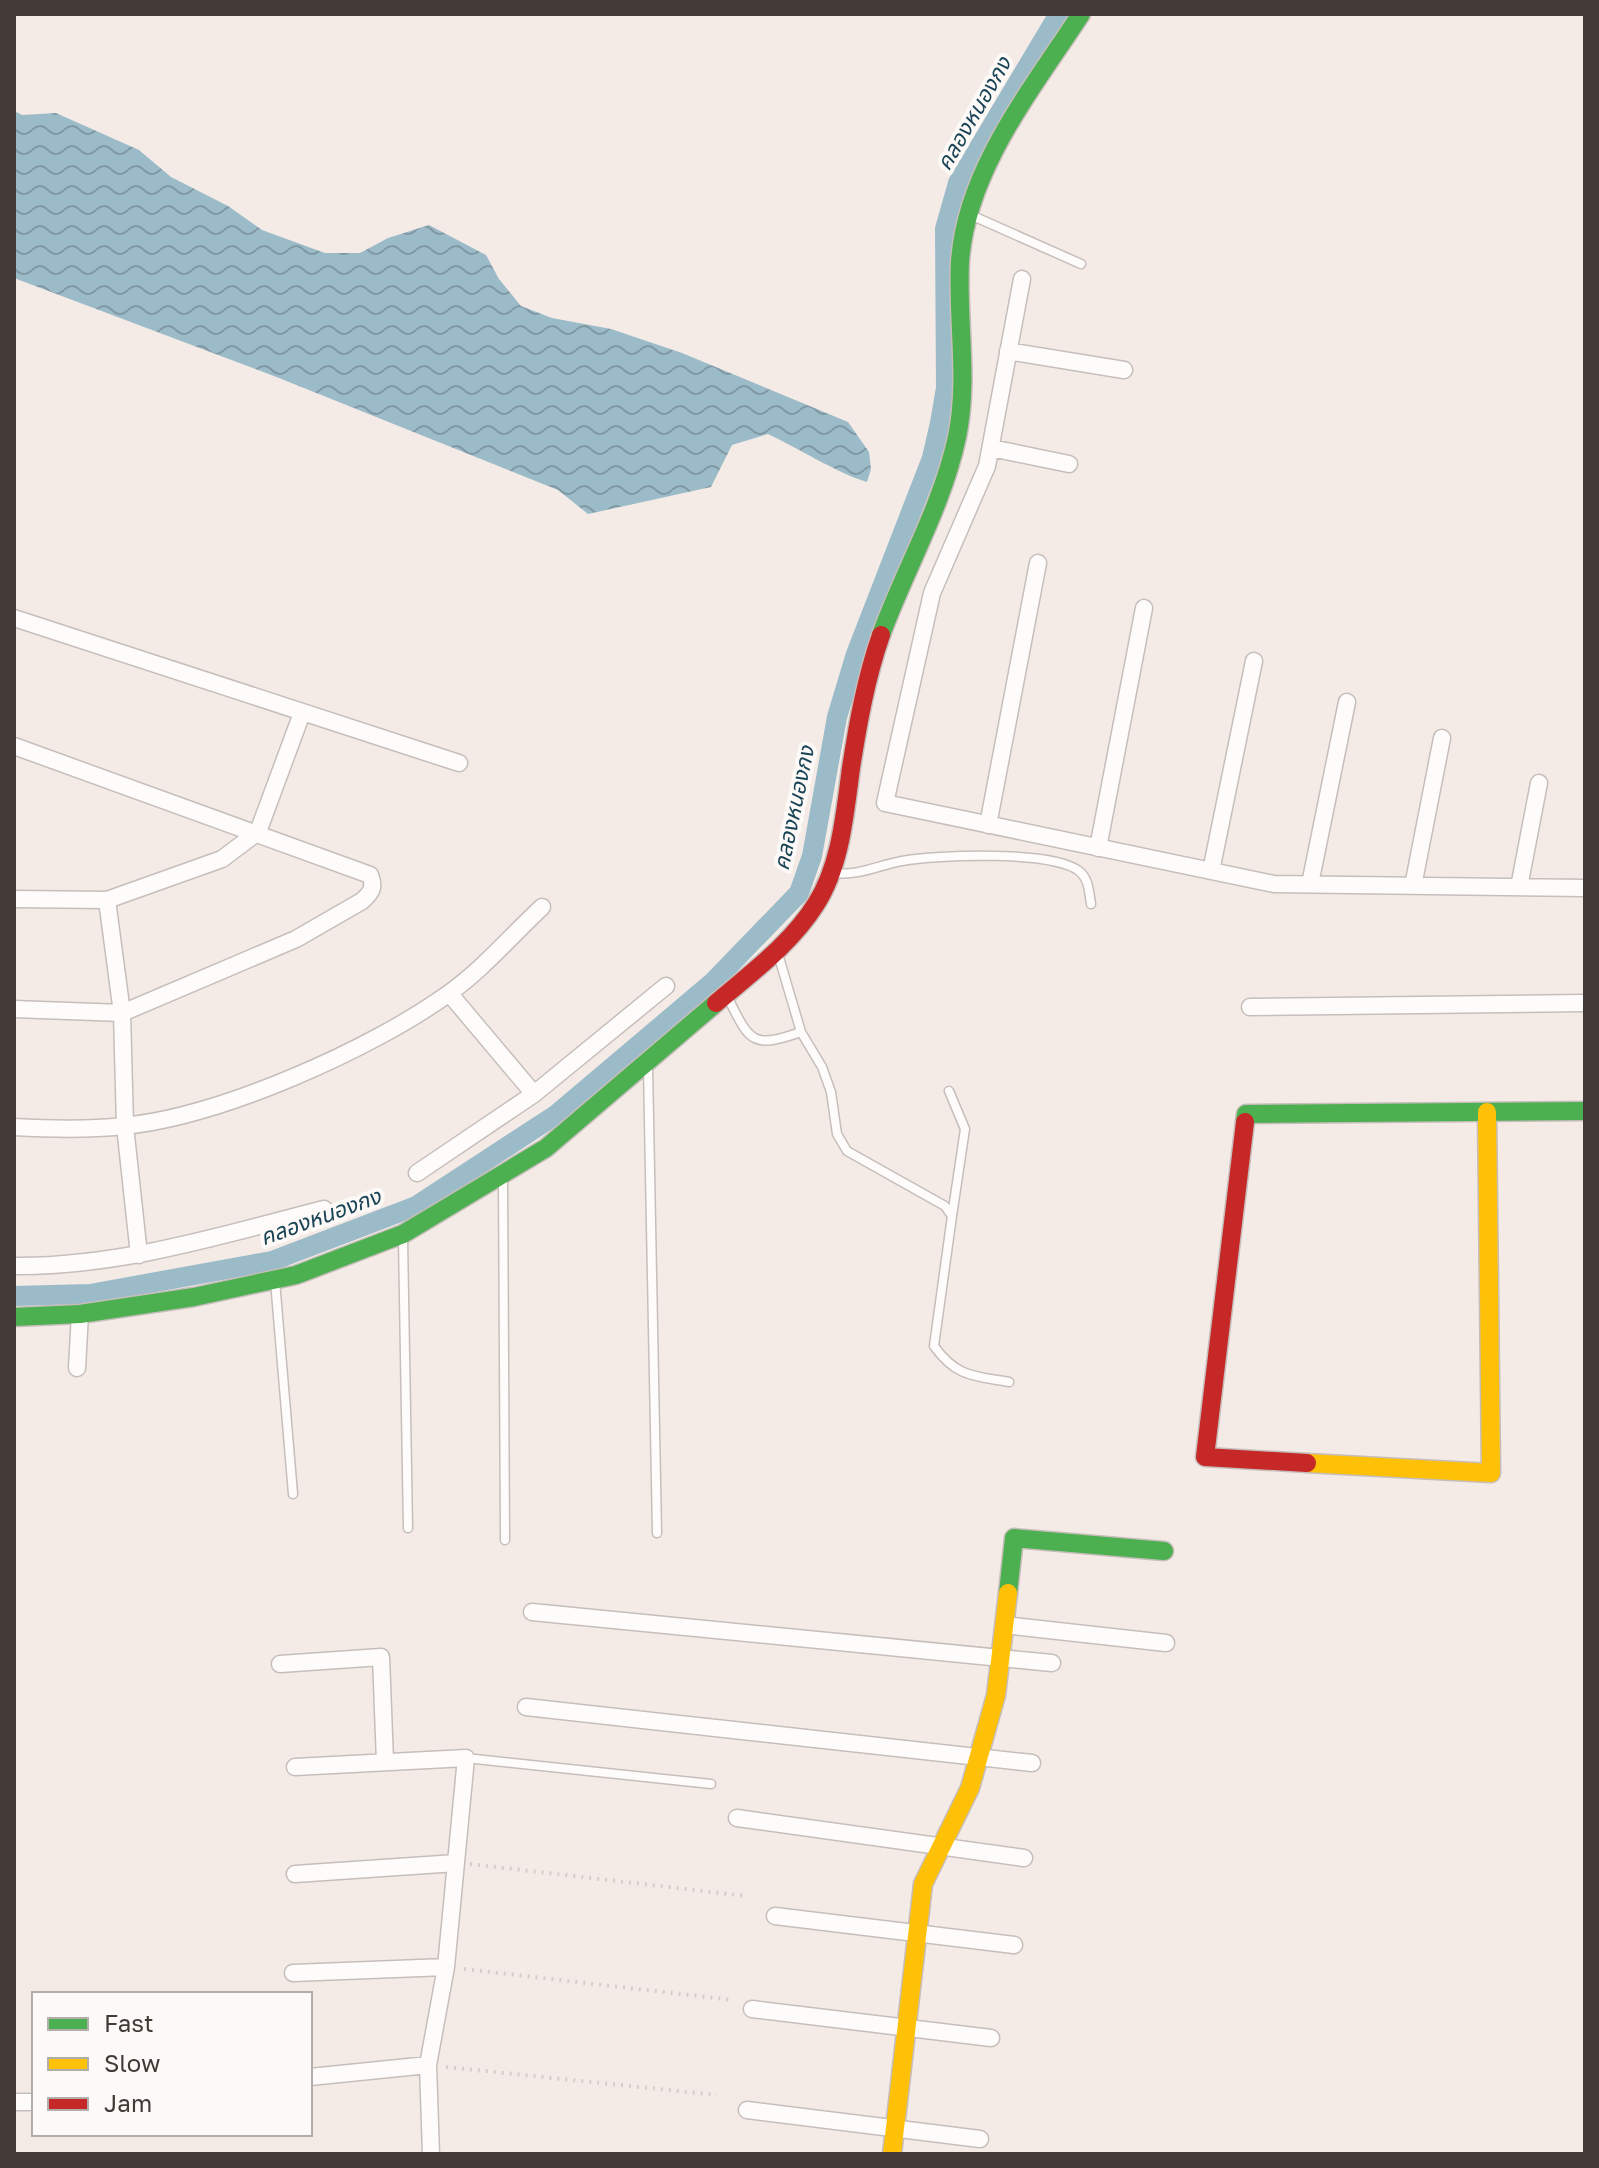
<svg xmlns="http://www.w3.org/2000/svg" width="1599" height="2168" font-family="'Golos Text','Noto Sans Thai',sans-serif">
	<defs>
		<pattern id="water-waves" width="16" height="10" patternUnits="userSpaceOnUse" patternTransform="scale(2)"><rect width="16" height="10" fill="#9bbbc9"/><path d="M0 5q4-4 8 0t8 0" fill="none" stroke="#8099a4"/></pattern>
	</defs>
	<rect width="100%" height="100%" fill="#f5ebe6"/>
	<path fill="url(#water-waves)" d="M14 111 22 115 56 113 139 150 171 177 228 206 262 230 325 253H360L388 238 429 225 486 255 499 279 521 306 552 318 611 329 682 353 848 422 869 452 871 469 867 482C835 472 800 449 768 434L732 445 711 487 588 514 558 490 279 378 14 278Z"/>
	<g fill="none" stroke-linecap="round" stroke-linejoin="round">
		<path stroke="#9bbbc9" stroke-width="20" d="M14 1296 90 1294 272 1261 416 1206 557 1114 713 982 799 893 812 856 837 717 856 654 932 458 940 423 946 388 945 229 958 183 1059 14"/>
		<defs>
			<path id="lane" d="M973 216 1081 264
				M835 873C859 876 879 865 902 861 936 855 1052 850 1079 871 1089 879 1089 892 1091 904
				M778 954 801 1032 822 1067 831 1092 837 1134 847 1151 945 1206 952 1216 934 1346C956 1377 974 1376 1009 1382
				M728 998C750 1042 752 1049 801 1032
				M648 1068 657 1533
				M949 1091 965 1129 952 1216
				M503 1178 505 1540
				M403 1239 408 1528
				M275 1281 293 1494
				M466 1758 711 1784"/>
			<path id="street" d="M1022 279 987 466 932 593 885 803 1274 884 1585 888
				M1008 351 1124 370
				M991 448 1069 464
				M14 618 459 763
				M14 746 370 875C375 887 372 892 362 901L296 939 122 1013 14 1009
				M988 825 1038 563
				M1098 848 1144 608
				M1211 871 1254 661
				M1310 884 1347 702
				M1413 886 1442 738
				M1519 887 1539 783
				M14 899 107 900 222 859 258 832 302 713
				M107 900 122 1013 125 1126 139 1255
				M449 993 534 1094
				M1250 1007 1585 1003
				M14 1127C50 1129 88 1130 123 1126 219 1117 370 1050 448 994 482 970 511 936 542 907
				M417 1173 534 1094 666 986
				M14 1266C120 1267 222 1235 324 1209
				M77 1368 80 1314
				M532 1612 1052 1663
				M1004 1625 1166 1643
				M280 1664 381 1657 385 1762
				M526 1707 1032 1763
				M295 1767 466 1758 446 1967 428 2065 431 2154
				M737 1818 1024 1858
				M295 1874 456 1863
				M775 1916 1014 1945
				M293 1973 446 1967
				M752 2009 991 2038
				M310 2077 428 2065
				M14 2102H34
				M747 2110 980 2139"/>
			<path id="fast" d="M881 635C905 569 942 507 957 437 969 379 957 321 960 262 966 170 1032 89 1081 14
				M1245 1122 1246 1114 1585 1111
				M14 1317 80 1314 194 1297 296 1275 403 1234 546 1148 716 1003
				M1008 1593 1014 1538 1164 1551"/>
			<path id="slow" d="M1307 1463 1491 1473 1487 1112
				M892 2154 923 1884 970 1788 996 1695 1008 1593"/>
			<path id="jam" d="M716 1003C751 973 791 944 816 904 841 865 845 812 851 768 858 723 866 678 881 635
				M1245 1122 1205 1457 1307 1463"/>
		</defs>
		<use href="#lane" stroke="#c6bebb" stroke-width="11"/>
		<use href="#street" stroke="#c6bebb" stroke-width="19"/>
		<use href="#fast" stroke="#c6bebb" stroke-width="21"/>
		<use href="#slow" stroke="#c6bebb" stroke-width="21"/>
		<use href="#jam" stroke="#c6bebb" stroke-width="21"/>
		<path stroke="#d1cece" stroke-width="4" stroke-dasharray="2 6" stroke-linecap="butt" d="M470 1864 746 1896
			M464 1969 733 2000
			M446 2067 717 2095"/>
		<use href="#lane" stroke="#fefcfb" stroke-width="8"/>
		<use href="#street" stroke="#fefcfb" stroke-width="16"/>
		<use href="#fast" stroke="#4caf50" stroke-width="18"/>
		<use href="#slow" stroke="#ffc107" stroke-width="18"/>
		<use href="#jam" stroke="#c62828" stroke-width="18"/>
	</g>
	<g text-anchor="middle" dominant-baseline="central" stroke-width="8" stroke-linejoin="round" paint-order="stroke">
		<g font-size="22" font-style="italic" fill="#194455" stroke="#fcf9f7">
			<text transform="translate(973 113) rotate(-60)">คลองหนองกง</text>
			<text transform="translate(793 808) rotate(-78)">คลองหนองกง</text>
			<text transform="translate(320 1216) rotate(-20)">คลองหนองกง</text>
		</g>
	</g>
	<rect width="1599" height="2168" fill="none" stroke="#413a37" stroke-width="32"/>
	<rect x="32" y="1992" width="280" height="144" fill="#fcf9f7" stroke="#b1adaa" stroke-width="2"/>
	<rect x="48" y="2018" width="40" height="12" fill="#4caf50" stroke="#b1adaa" stroke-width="2"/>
	<text x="104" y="2032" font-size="24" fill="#413a37">Fast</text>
	<rect x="48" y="2058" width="40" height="12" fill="#ffc107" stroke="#b1adaa" stroke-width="2"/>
	<text x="104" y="2072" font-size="24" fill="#413a37">Slow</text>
	<rect x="48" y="2098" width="40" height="12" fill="#c62828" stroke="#b1adaa" stroke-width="2"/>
	<text x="104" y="2112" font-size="24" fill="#413a37">Jam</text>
</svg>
